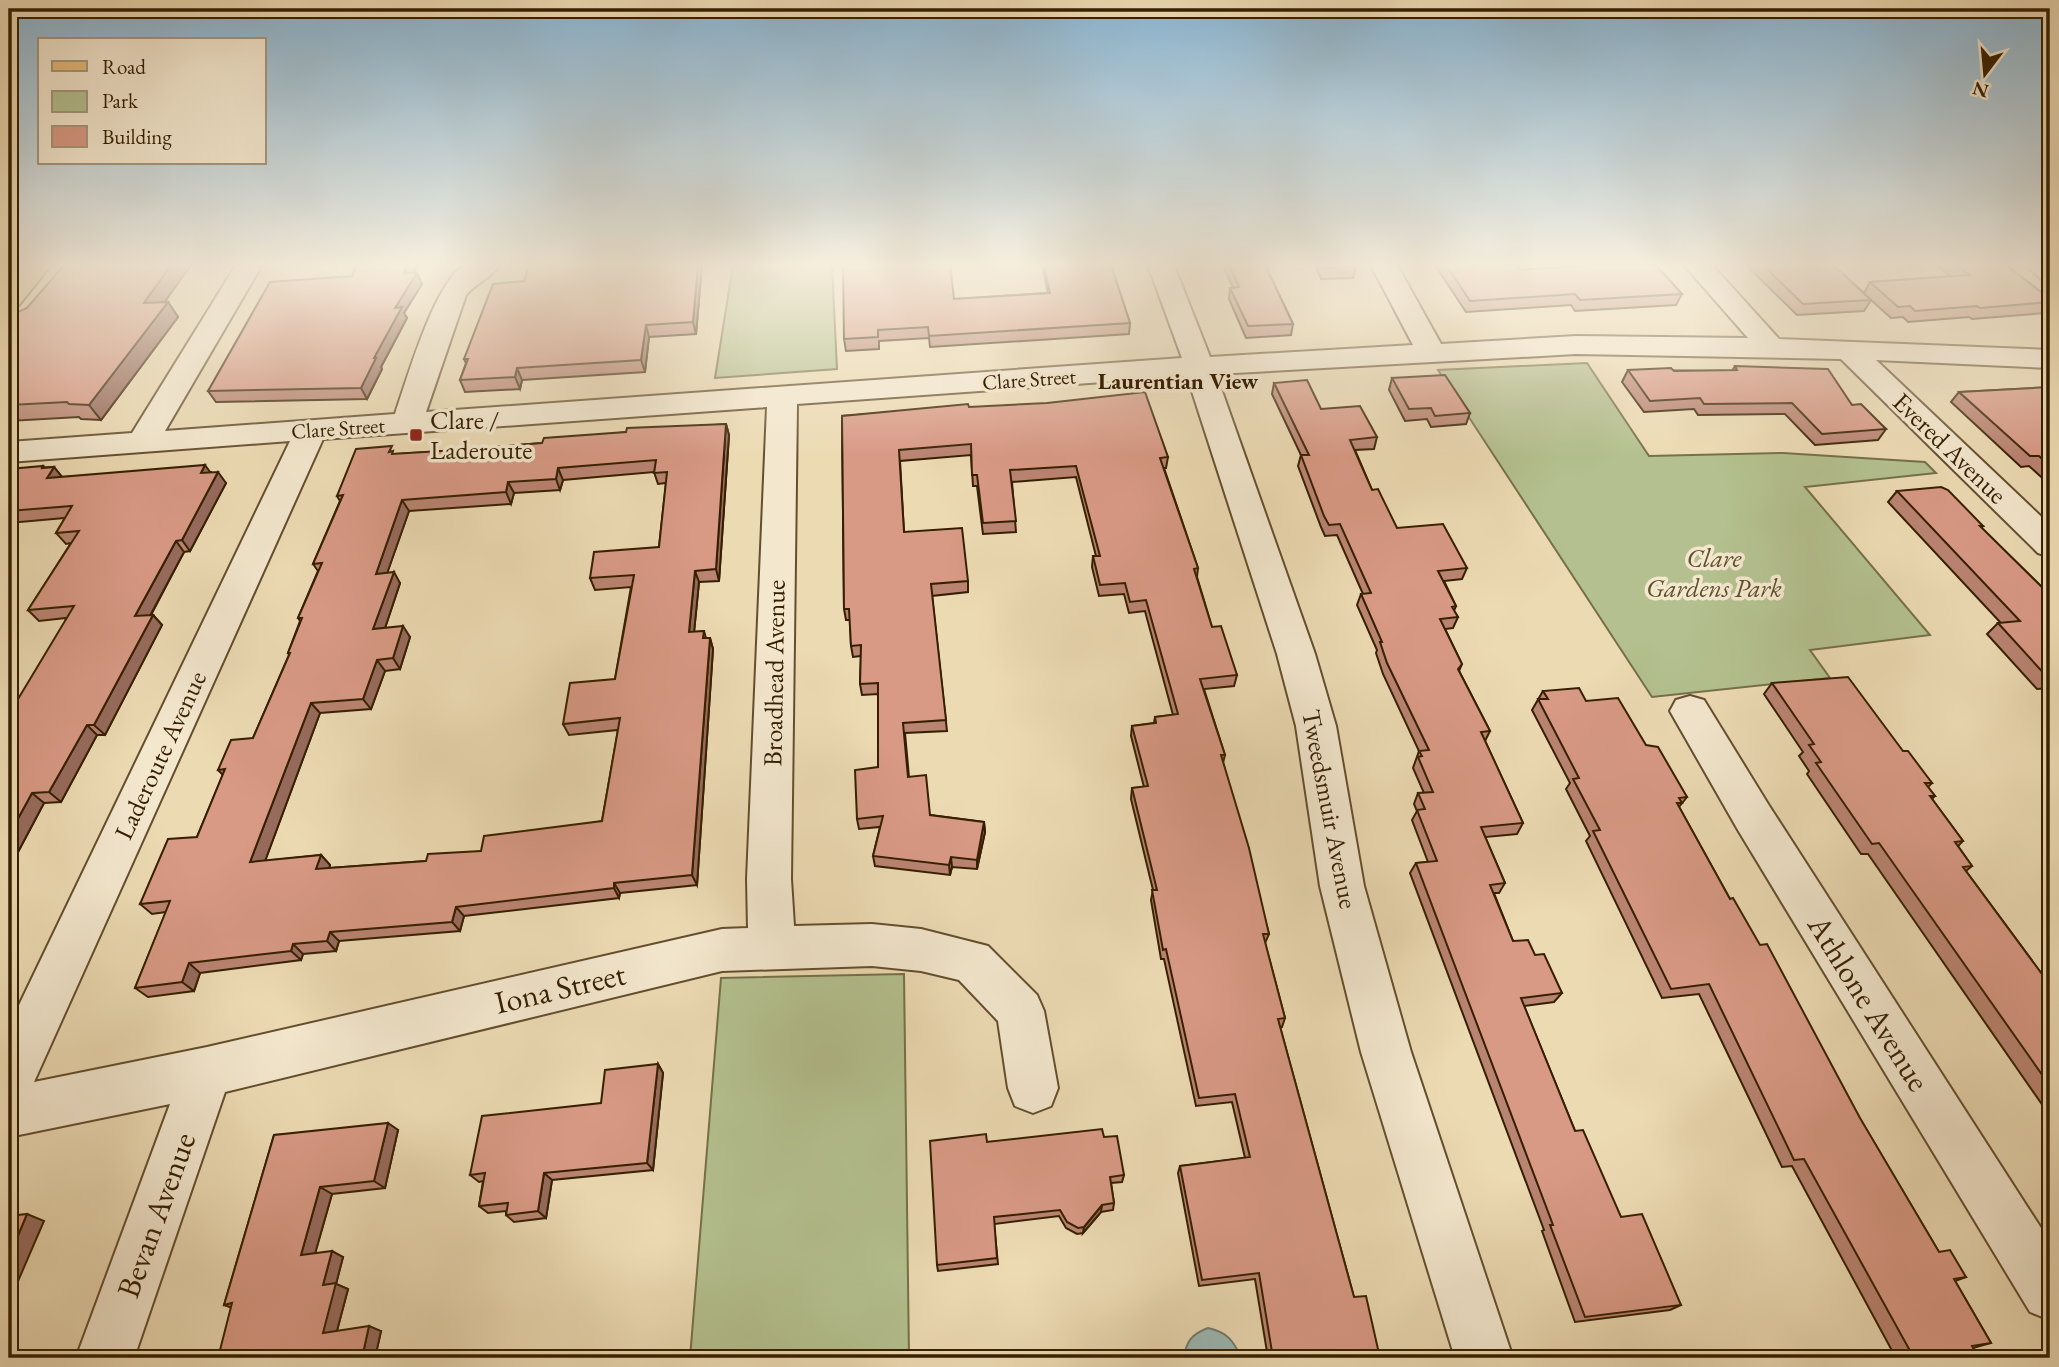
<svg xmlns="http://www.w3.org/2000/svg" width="2059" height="1367" font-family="'EB Garamond',serif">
	<rect width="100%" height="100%" fill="#ecdab3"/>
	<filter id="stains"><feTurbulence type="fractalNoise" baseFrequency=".00286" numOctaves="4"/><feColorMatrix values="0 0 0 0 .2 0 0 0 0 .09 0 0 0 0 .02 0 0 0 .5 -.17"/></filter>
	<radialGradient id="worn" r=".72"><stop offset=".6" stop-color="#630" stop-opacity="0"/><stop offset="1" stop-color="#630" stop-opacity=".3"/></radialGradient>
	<path fill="#b4c08f" stroke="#757048" stroke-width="2" d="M733 265H832L837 369 715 378Z
		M1587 363 1649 456 1783 453 1925 462 1936 473 1805 487 1930 635 1810 650 1830 678 1652 697 1438 370Z
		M904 974 909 1358H690L721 978Z"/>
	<path fill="#9cb8b6" stroke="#737b6d" stroke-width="2" d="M1208 1328C1227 1332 1234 1341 1241 1358H1184C1186 1341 1192 1334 1208 1328Z"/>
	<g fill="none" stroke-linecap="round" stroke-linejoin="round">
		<defs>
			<path id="minor" d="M236 265H262L165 431 395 414C406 383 436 275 467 265 477 263 490 265 500 265 492 277 476 283 466 295L426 412 1182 358 1148 265H1174L1210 357 1413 345 1371 265H1397L1441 344 1576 336 1748 338 1684 265H1712L1779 339 2050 350V368L1876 360 2050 525V557L2038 553 1841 359 1576 354 1216 374 1315 654 1336 726 1364 886 1411 1052 1513 1358H1455L1361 1052 1320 886 1296 726 1277 654 1187 376 797 404 791 879 794 926 872 924 921 929 988 946 1037 995 1044 1011 1058 1088 1051 1106 1033 1113 1015 1106 1008 1088 998 1021 959 980 921 971 872 966 722 971 225 1092 134 1358H76L170 1104 9 1137V1026L290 441 9 462V442L132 433ZM767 407 747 879 748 928 722 929 207 1047 34 1082 323 439Z
				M2026 265H2050V281L2041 279Z
				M1690 696 1704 700 1768 804 2050 1242V1320L2030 1312 1738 830 1670 711 1676 700Z"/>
			<path id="major" d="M24 265H51L19 305 9 307V282Z"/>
		</defs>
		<use href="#minor" stroke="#644e2d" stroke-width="4"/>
		<use href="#major" stroke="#361f00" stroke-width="4"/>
		<use href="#minor" fill="#f3e7ce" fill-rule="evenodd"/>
		<use href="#major" fill="#e6bd7a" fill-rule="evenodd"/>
	</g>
	<path fill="#ba8472" stroke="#361f00" stroke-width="2" fill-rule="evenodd" d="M357 265H417L414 273 422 284 404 313 407 318 381 367 382 369 367 399 216 402 208 391 352 276Z
		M702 265 696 334 649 337 645 372 522 380 520 389 465 392 460 380 466 363 464 359Z
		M1042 265H1111L1130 323 1129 334 930 347 929 338 879 341V349L846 351 844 339 954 299 1048 293Z
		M1223 265H1265L1293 324 1291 335 1246 338 1229 299 1230 288H1233Z
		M1315 265H1355L1356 267 1353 278 1321 279Z
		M1435 265H1516L1520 270 1581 266 1580 265H1656L1682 294 1676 305 1575 311 1571 305 1466 312Z
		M1746 265H1833L1864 293 1870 282 1950 276 1936 265H2006L2050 299V306L2045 313 1972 319 1969 317 1908 322 1903 317 1891 318 1871 300 1864 311 1797 315Z
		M168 302 178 317 101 420 81 419 79 417 9 421V317L27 308Z
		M1735 366 1852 405 1886 429 1878 440 1815 445 1785 414 1698 415 1694 409 1644 412 1622 382 1628 370 1732 371Z
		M1392 378 1470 413 1466 424 1431 427 1427 419 1405 421 1389 390Z
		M1274 383 1321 409 1377 437 1374 449 1355 450 1372 490 1397 528 1467 568 1462 579 1444 581 1456 606 1454 611 1458 617 1453 628 1445 629 1462 664 1459 671 1490 731 1485 741 1523 823 1517 834 1485 837 1505 883 1499 893H1494L1513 941 1535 955 1562 993 1554 1002 1524 1006 1575 1131 1621 1217 1681 1305 1670 1310 1575 1322 1542 1231 1544 1230 1410 873 1416 863 1428 862 1412 820 1417 811 1414 804 1418 793H1424L1413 768 1419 751 1383 674 1376 653 1377 650 1357 605 1361 594H1363L1337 535 1325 536 1321 527 1298 466 1301 455 1272 394Z
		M2050 387V485L2029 466 2021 467 1951 402 1959 392Z
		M969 407 1168 457 1166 468H1164L1198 568 1197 577 1212 627 1237 675 1234 686 1204 689 1225 755 1223 763 1269 934 1265 943 1285 1018 1282 1027H1280L1354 1297 1380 1358H1268L1255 1279 1199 1286 1178 1173 1180 1166 1245 1158 1232 1102 1196 1106 1164 959H1161L1151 900 1153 890 1131 799 1132 788 1144 787 1131 736 1132 726 1154 723 1155 717 1173 715 1145 611 1129 613 1124 594 1099 596 1092 567 1093 556H1096L1076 477 1012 482 1016 532 983 534 977 486H973L971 455 900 461 904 532 968 581V592L932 596 947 731 905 733 909 777 930 815 984 822 985 832 977 869 952 867 950 875 875 866 873 856 880 827 859 829 857 819 878 767V694L862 695 860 684 861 656 853 657 851 646 850 620H846L844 609 842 416Z
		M726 424 729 435 719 581 699 582 694 632 704 631 706 638H710L713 649 697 885 620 893 619 898 464 916 460 931 339 941 336 951 303 954 301 960 200 973 194 991 148 997 135 988 166 912 152 914 140 904 197 837 223 775 218 770 253 738 289 655 288 653 300 621 298 618 318 571 313 564 340 501 337 496 396 454 458 450 542 443 626 432ZM654 472 658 484 666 483 659 547 590 578 595 590 631 587 615 679 563 724 569 735 618 730 602 821 481 851 426 861 329 868 330 865 321 855 265 861 320 713 371 709 385 671 400 669 410 637 385 628 400 583 387 573 409 511 511 504 514 493 560 490 563 480Z
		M54 467 62 477 211 472 226 483 190 551 184 552 151 615H153L162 625 105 735H97L61 802 44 803 9 869 66 618 39 621 28 610 71 543 66 544 56 533 65 518 9 523V469Z
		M1897 491 1983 526 1981 528 2050 595V688L2037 689 1987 634 1998 623 2000 622 1888 502Z
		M1772 683 1903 751 1932 783 1928 787 1935 796 1932 799 1963 841 1958 846 1972 866 1966 871 2050 985V1116L1868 854H1861L1807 774 1809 771 1799 756 1803 752 1764 694Z
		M1543 691 1586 701 1646 745 1687 797 1679 807 1730 899 1939 1252 1966 1277 1955 1281 1991 1343 1973 1348 1979 1358H1896L1792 1166 1782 1167 1699 994 1662 998 1586 841 1590 836 1566 789 1570 783 1532 710Z
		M658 1064 663 1073 653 1170 552 1180 546 1218 514 1222 506 1215V1211L488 1213 479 1206 483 1181 479 1182 470 1175 601 1103Z
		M398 1130 385 1188 332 1194 315 1253 343 1257 336 1284 348 1289 337 1331H381L375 1358 224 1305 274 1135Z
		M1104 1137 1124 1175 1122 1182 1111 1183 1114 1203 1113 1210 1101 1212 1083 1233 1077 1234 1066 1228 1059 1216 994 1224 998 1264 938 1271 937 1265 987 1142Z"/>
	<path fill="#976b5d" stroke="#361f00" stroke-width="2" d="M171 265H191L154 317 144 303Z
		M407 265H417L409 284 404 273Z
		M698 265H702L696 334 693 322Z
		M417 273 422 284 404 313 407 318 381 367 382 369 367 399 361 388 395 308Z
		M168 302 178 317 101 420 89 405Z
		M646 325 649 337 645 372 641 360Z
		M517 368 522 380 520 389 515 377Z
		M726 424 729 435 719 581 716 569Z
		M205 465 213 476 201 473Z
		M43 466 50 474 54 467 63 478H47L42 468Z
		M558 468 563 480 560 490 556 479Z
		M218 472 226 483 190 551 182 540Z
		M508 482 514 493 511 504 506 492Z
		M402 500 409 511 383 585 376 574Z
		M176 541 184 552 144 627 135 616Z
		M695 571 699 582 693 643 689 632Z
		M394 572 400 583 381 640 373 629Z
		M153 615 162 625 105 735 94 725Z
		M403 626 410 637 400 669 393 658Z
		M710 638 713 649 697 885 692 875Z
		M377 660 385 671 371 709 363 699Z
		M311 703 320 713 261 872 250 862Z
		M87 725 97 735 61 802 49 792Z
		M32 793 44 803 9 869V835Z
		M984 822 985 832 977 869V860Z
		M321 855 330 865 326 879 316 869Z
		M951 857 952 867 950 875 949 865Z
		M614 883 620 893 619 898 614 888Z
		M456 907 464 916 460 931 452 922Z
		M330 932 339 941 336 951 327 941Z
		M293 944 303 954 301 960 291 951Z
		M189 963 200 973 194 991 182 982Z
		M658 1064 663 1073 653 1170 647 1163Z
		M388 1123 398 1130 385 1188 374 1181Z
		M544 1173 552 1180 546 1218 538 1211Z
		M320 1187 332 1194 313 1261 301 1255Z
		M1102 1205 1101 1212 1083 1233 1084 1227Z
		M27 1214 44 1221 9 1302V1257Z
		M332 1251 343 1257 336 1284 348 1289 335 1338 323 1333V1285Z
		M369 1326 381 1331 375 1358H362Z"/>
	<path fill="#d89985" stroke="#361f00" stroke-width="2" fill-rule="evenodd" d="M64 265H171L144 303 168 302 89 405 69 404 67 402 9 405V317L11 315 27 308Z
		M357 265H407L404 273H417L395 308 402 307 374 358H376L361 388 208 391 270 282 352 276Z
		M529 265H698L693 322 646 325 641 360 517 368 515 377 460 380 468 359H464L493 284 524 281Z
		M843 265H950L954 299 1050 293 1044 265H1111L1130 323 929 336 928 327 878 330V337L844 339Z
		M1229 265H1265L1293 324 1248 326 1230 288 1239 287Z
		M1322 265H1355L1356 267 1324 268Z
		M1446 265H1516L1520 270 1593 265H1656L1682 294 1580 300 1575 294 1470 301Z
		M1763 265H1833L1871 300 1803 304Z
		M1957 265H2006L2050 299V302L1980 308 1977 306 1915 311 1910 306 1898 307 1870 282 1969 275Z
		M1735 366 1828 369 1852 405 1861 404 1886 429 1822 434 1792 403 1704 404 1700 398 1650 401 1628 370 1671 368 1674 371 1737 370Z
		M1445 375 1470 413 1435 416 1431 408 1409 409 1392 378Z
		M1307 380 1321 409 1360 406 1377 437 1350 440 1372 490 1378 489 1397 528 1443 524 1467 568 1438 571 1456 606 1452 607 1458 617 1440 619 1462 664 1458 669 1490 731 1481 732 1523 823 1481 827 1505 883 1490 885 1513 941 1528 940 1535 955 1544 954 1562 993 1521 998 1575 1131 1583 1130 1621 1217 1642 1214 1681 1305 1585 1317 1550 1225H1553L1416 863 1437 861 1417 810 1425 809 1418 793 1433 792 1418 757 1422 756 1419 751 1429 750 1387 663 1380 642H1382L1361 594 1371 593 1340 524 1329 525 1324 516 1301 455H1309L1274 383Z
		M2050 387V466L2039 456H2030L1959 392Z
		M1145 392 1168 457 1160 458 1198 568 1194 569 1212 627 1221 626 1237 675 1200 679 1225 755H1221L1249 848 1269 934H1263L1285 1018 1278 1019 1354 1297 1366 1296 1380 1358H1273L1259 1273 1202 1280 1180 1166 1250 1157 1235 1094 1199 1098 1166 949 1163 950 1152 890H1157L1132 788 1148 786 1132 726 1156 723 1155 717 1178 714 1146 600 1130 602 1125 583 1100 585 1093 556H1100L1076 466 1010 470 1016 521 983 523 977 475H972L971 444 899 450 904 532 962 528 968 581 931 584 946 720 903 723 908 777 926 775 930 815 984 822 977 860 951 857 949 865 873 856 883 816 857 819 855 770 878 767V683L860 684 861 645 851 646 849 609H844L842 416 968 404 969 407 1047 403Z
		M726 424 716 569 695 571 689 632 704 631 703 638H710L692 875 614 883V888L456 907 452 922 330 932 327 941 293 944 291 951 189 963 182 982 135 988 170 901 140 904 168 839 197 837 225 769 218 770 231 740 253 738 290 653H288L302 618H298L322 563 313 564 343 495 337 496 356 449 392 446 389 452 393 451 392 454 458 450 542 443 544 438 626 432 627 428ZM656 460 654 473 667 472 659 547 594 552 590 578 634 575 615 679 570 683 563 724 620 718 602 821 484 836 481 851 428 854 426 861 316 869 321 855 250 862 311 703 363 699 377 660 393 658 403 626 373 629 394 572 376 574 402 500 506 492 508 482 556 479 558 468Z
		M205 465 201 473 218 472 182 540 176 541 135 616 153 615 94 725H87L49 792 32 793 9 835V714L74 606 28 610 79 531 56 533 72 506 9 511V469L43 466 42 468 54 467 47 478Z
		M1941 487 1948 490 1983 526H1980L2050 595V678H2048L1998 623 2020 621 1897 491Z
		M1848 677 1903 751H1908L1932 783H1925L1935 796H1930L1963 841 1955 842 1972 866 1963 867 2050 985V1086L1879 843 1872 844 1816 763 1821 762 1809 745 1814 744 1772 683Z
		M1579 688 1586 701 1618 698 1646 745 1658 747 1687 797 1679 798 1682 803H1677L1730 899 1733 898 1760 945 1767 944 1860 1118 1939 1252 1950 1250 1966 1277 1954 1279 1991 1343 1972 1346 1979 1358H1914L1804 1159 1794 1160 1709 984 1671 989 1593 831 1600 830 1573 779 1579 778 1538 699H1548L1543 691Z
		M658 1064 647 1163 544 1173 538 1211 506 1215 508 1203 479 1206 485 1173 470 1175 482 1116 601 1103 605 1070Z
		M388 1123 374 1181 320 1187 301 1255 332 1251 323 1285 336 1283 323 1333 369 1326 362 1358H218L232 1303 224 1305 274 1135Z
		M1102 1129 1104 1137 1117 1136 1124 1175 1110 1177 1114 1203 1102 1205 1084 1227 1078 1228 1067 1222 1060 1210 994 1217 997 1258 937 1265 930 1141 986 1134 987 1142Z
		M27 1214 9 1257V1216Z"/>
	<linearGradient id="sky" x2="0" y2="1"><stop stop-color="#89b6d4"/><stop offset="0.58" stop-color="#f6eedd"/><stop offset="1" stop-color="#f6eedd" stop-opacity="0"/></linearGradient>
	<rect width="2059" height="457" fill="url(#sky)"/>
	<rect fill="#8f2418" stroke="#f3e7ce" stroke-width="2.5" x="409" y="428" width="14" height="14" rx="3.5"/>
	<g text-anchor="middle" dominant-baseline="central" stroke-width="7" stroke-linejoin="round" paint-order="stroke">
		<g font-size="21" fill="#361f00" stroke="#f3e7ce">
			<text transform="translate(1029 379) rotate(-4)">Clare Street</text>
			<text transform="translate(338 428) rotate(-4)">Clare Street</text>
		</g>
		<g font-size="23" font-weight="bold" fill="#361f00" stroke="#f3e7ce">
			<text x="1178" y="381">Laurentian View</text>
		</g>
		<g font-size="26" fill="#361f00" stroke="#f3e7ce" text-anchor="start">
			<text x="430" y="420">Clare /<tspan x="430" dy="30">Laderoute</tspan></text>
		</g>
		<g font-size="26" fill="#361f00" stroke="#f3e7ce">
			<text transform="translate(1950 448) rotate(44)">Evered Avenue</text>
			<text transform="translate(774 673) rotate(-89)">Broadhead Avenue</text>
			<text transform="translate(160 755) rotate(-65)">Laderoute Avenue</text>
			<text transform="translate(1330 809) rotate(79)">Tweedsmuir Avenue</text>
		</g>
		<g font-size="26" font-style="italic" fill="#5c4f2b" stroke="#f3e7ce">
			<text x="1714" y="558">Clare<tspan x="1714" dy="30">Gardens Park</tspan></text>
		</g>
		<g font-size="32" fill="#361f00" stroke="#f3e7ce">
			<text transform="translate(560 988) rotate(-13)">Iona Street</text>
			<text transform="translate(1869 1003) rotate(58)">Athlone Avenue</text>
			<text transform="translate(156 1215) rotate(-70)">Bevan Avenue</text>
		</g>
	</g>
	<rect width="2059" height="1367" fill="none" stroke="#ecdab3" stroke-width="35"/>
	<rect x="10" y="10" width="2038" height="1346" fill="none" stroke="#361f00" stroke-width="3.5"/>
	<rect x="18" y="18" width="2024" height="1332" fill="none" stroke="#361f00" stroke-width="2"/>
	<rect x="38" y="38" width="228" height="126" fill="#f3e7ce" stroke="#a7977c" stroke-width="2"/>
	<rect x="52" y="61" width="35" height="10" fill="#e6bd7a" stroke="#a7977c" stroke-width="2"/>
	<text x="102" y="74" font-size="21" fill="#361f00">Road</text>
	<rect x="52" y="91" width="35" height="21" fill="#b4c08f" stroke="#a7977c" stroke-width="2"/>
	<text x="102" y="108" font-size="21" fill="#361f00">Park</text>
	<rect x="52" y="126" width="35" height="21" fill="#d89985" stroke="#a7977c" stroke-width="2"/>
	<text x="102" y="144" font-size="21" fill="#361f00">Building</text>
	<g transform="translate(1985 74) rotate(196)" stroke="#f3e7ce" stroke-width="5" paint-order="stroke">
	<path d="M0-5L12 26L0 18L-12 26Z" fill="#361f00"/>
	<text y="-10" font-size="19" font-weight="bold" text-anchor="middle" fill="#361f00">N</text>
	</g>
	<rect width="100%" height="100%" filter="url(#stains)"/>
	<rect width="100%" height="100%" fill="url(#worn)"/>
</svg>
